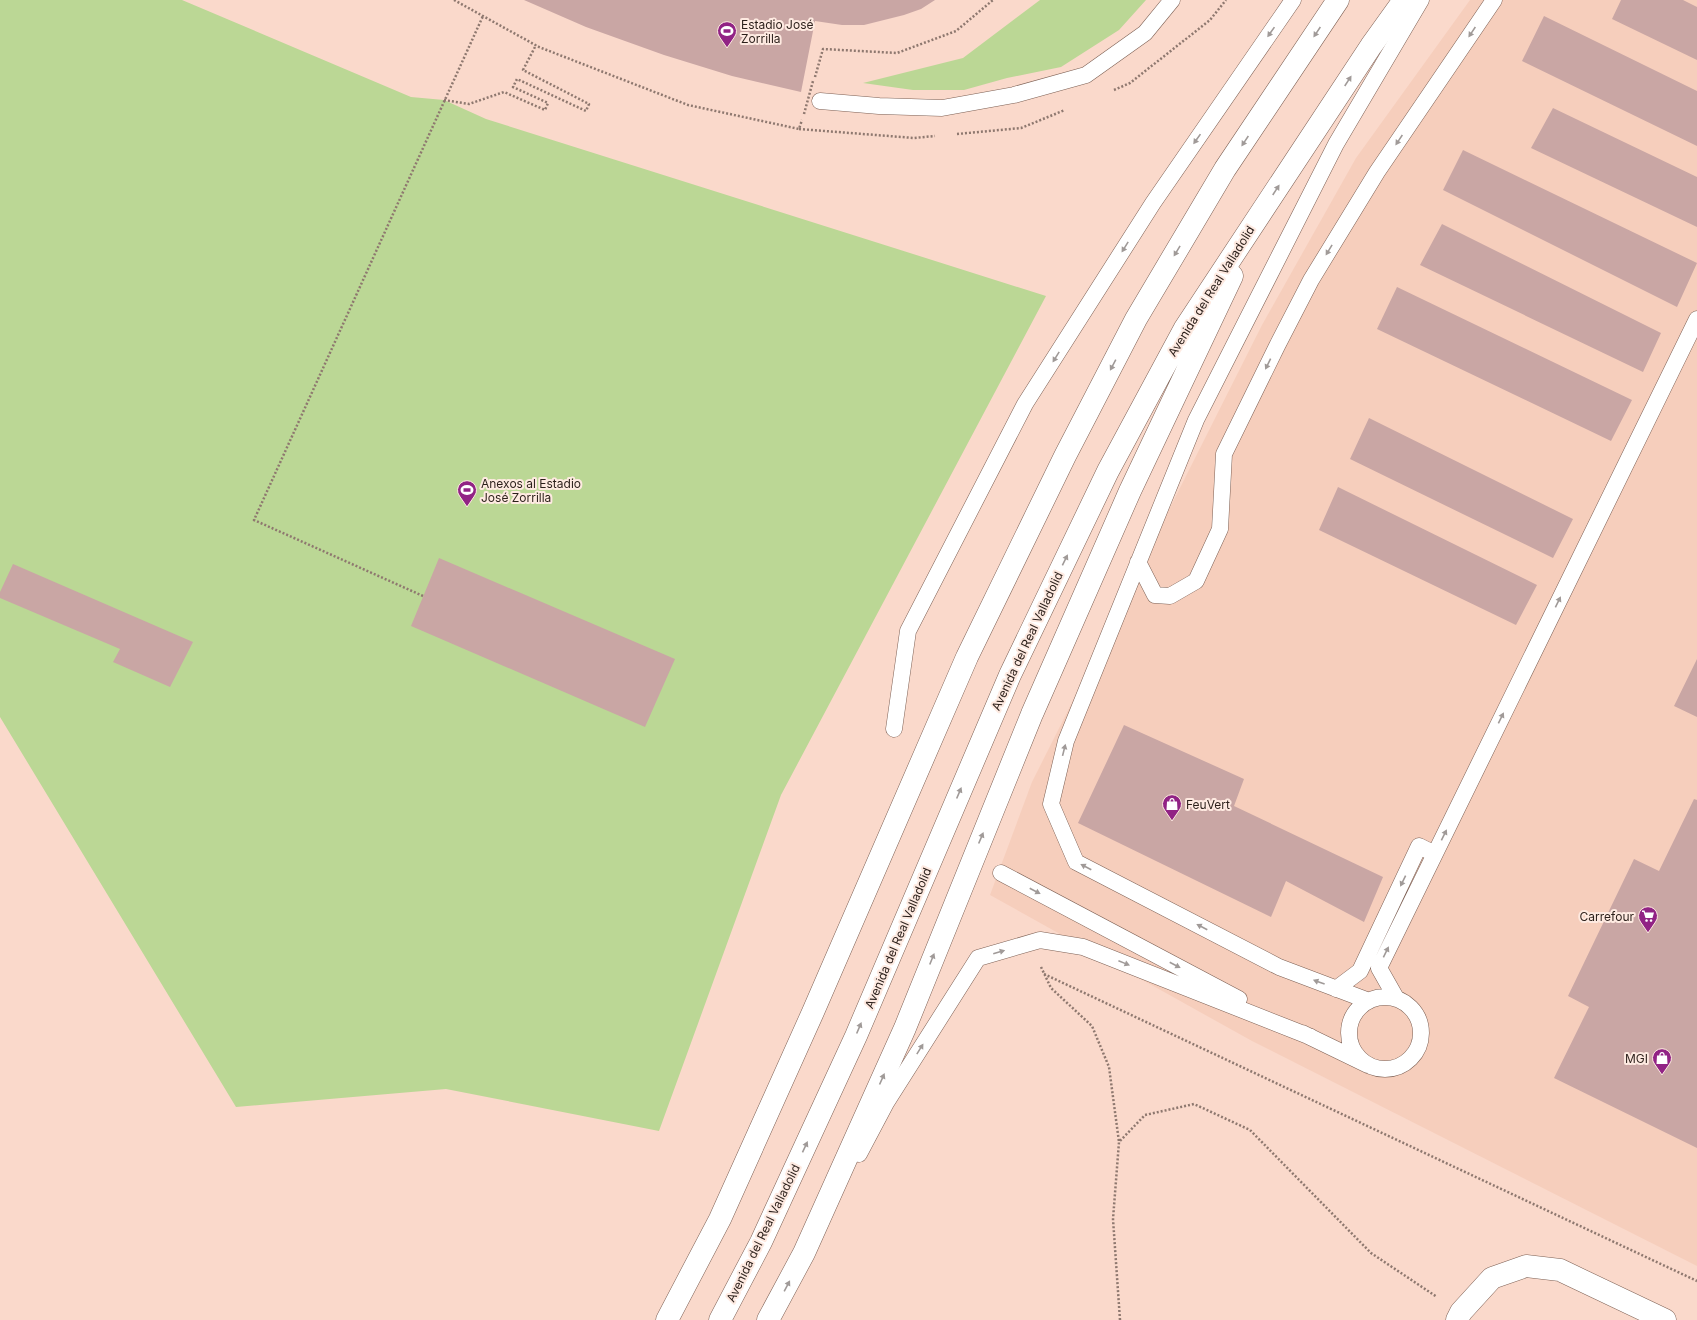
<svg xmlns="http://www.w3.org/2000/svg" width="1697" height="1320" font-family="Inter,sans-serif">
	<rect width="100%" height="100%" fill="#fad9cb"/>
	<path fill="#f6cebc" d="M1470 0H1697V1266L1252 1041 990 895 1032 782 1262 325 1356 158Z"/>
	<path fill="#bbd795" d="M0 0H182L411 97 444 100 486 119 1046 296 781 795 659 1131 446 1089 236 1107 0 717Z
		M1040 0H1146L1119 30 1061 67 1007 78 964 90H913L863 83 963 58Z"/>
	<path fill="#c9a6a4" d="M524 0H935L921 9 904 15 864 25H842L815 21 801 92 732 76 664 55 586 27Z
		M1621 0H1683L1697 7V60L1612 19Z
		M1544 16 1697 91V146L1522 61Z
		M1553 108 1697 177V227L1531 148Z
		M1463 150 1697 263 1677 307 1443 190Z
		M1442 224 1661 333 1643 372 1420 265Z
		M1397 287 1632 400 1611 441 1377 329Z
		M1369 418 1573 519 1553 558 1350 459Z
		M1338 487 1537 585 1516 625 1319 530Z
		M439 558 675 659 645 727 411 626Z
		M13 564 193 642 170 687 113 662 120 649 0 598V592Z
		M1697 659V717L1674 706Z
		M1124 725 1244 779 1234 806 1383 877 1364 922 1286 881 1271 917 1078 823Z
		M1694 799 1697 800V1148L1554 1078 1589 1007 1568 996 1634 859 1659 871Z"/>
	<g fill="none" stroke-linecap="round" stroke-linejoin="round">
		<defs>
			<path id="lane" d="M820 101 879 106 942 108 1014 95 1086 75 1145 33 1172 0
				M1138 562 1155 595 1170 596 1196 581 1220 529 1224 454 1277 346 1311 280 1377 172 1494 0
				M894 729 908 631 1025 404 1153 203 1293 0
				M1001 873 1239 999
				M1336 989 1360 971 1419 846 1435 854
				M1349 1033a36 36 0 1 1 72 0a36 36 0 1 1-72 0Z
				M1396 998 1379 968 1697 319
				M1369 1001 1279 967 1076 862 1051 804 1066 741 1196 420 1336 144 1421 0
				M1302 1033 1368 1065
				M859 1154 886 1103 978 958 1040 940 1083 947 1311 1037"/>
			<path id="street" d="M1457 1320 1461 1312 1492 1278 1526 1266 1560 1270 1665 1320"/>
			<path id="highway" d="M667 1320 720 1219 813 1012 967 657 1065 456 1136 319 1225 169 1338 0
				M720 1320 761 1242 856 1036 1010 675 1108 471 1185 328 1371 46 1404 0
				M768 1320 804 1253 905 1028 1032 714 1130 491 1232 276"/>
		</defs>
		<use href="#lane" stroke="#7d6054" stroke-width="17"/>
		<use href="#street" stroke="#7d6054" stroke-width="23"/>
		<use href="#highway" stroke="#7d6054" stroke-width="23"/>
		<path stroke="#8e786f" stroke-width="2.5" stroke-dasharray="2 2" stroke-linecap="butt" d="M454 0 539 47 688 105 799 129 802 120
			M815 77 823 49 897 53 956 31 993 0
			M1114 90 1130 83 1210 20 1226 0
			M444 100 469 104 504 92 545 110 548 103 513 87 517 79 586 111 589 104 523 70 536 45
			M799 129 914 138 935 136
			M957 134 1021 128 1065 110
			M423 596 254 520 483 16
			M1041 967 1051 988 1092 1026 1109 1067 1119 1142
			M1044 974 1697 1281
			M1120 1320 1113 1219 1119 1142 1145 1115 1194 1104 1250 1130 1371 1253 1437 1297"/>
		<use href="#lane" stroke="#fff" stroke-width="16"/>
		<use href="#street" stroke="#fff" stroke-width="22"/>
		<use href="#highway" stroke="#fff" stroke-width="22"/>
		<path stroke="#8e786f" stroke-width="2.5" stroke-dasharray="2 2" stroke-linecap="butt" d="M804 114 813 81"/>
	</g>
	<defs><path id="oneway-solid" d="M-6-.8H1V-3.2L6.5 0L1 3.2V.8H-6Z"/></defs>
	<g fill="#a09a98">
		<use href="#oneway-solid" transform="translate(1271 32) rotate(125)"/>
		<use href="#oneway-solid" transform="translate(1317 32) rotate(124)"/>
		<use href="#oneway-solid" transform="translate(1472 32) rotate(124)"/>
		<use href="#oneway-solid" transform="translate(1348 81) rotate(-57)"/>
		<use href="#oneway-solid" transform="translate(1197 139) rotate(125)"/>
		<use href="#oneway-solid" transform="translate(1399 140) rotate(124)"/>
		<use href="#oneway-solid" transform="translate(1245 141) rotate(124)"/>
		<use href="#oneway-solid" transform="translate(1276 190) rotate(-57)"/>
		<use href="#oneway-solid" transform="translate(1125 247) rotate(122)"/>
		<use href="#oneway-solid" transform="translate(1329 250) rotate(121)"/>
		<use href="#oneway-solid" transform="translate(1177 251) rotate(121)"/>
		<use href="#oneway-solid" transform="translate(1056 357) rotate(122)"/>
		<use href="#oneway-solid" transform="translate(1268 364) rotate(116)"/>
		<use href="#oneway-solid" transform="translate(1113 365) rotate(118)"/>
		<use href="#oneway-solid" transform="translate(1065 560) rotate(-64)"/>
		<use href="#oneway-solid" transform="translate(1558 602) rotate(-64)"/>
		<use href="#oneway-solid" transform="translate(1501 718) rotate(-64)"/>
		<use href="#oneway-solid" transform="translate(1064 750) rotate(-76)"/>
		<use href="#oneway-solid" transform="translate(959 793) rotate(-67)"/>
		<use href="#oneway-solid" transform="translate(1444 835) rotate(-64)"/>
		<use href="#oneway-solid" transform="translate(981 838) rotate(-67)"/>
		<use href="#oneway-solid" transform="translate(1086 867) rotate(-152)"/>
		<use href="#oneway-solid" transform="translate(1403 881) rotate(116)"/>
		<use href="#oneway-solid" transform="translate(1035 891) rotate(28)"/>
		<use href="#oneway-solid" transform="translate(1202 927) rotate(-152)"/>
		<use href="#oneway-solid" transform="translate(999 952) rotate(-16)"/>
		<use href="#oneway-solid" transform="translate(1386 952) rotate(-64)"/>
		<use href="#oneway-solid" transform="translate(932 959) rotate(-68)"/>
		<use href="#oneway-solid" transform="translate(1124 963) rotate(22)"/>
		<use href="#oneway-solid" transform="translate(1175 965) rotate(28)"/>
		<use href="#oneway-solid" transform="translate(1319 982) rotate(-160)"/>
		<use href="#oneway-solid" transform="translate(859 1028) rotate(-67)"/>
		<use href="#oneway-solid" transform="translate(920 1049) rotate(-58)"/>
		<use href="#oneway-solid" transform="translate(882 1079) rotate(-66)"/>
		<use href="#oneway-solid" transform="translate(805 1147) rotate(-65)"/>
		<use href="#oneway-solid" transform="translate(787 1286) rotate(-62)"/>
	</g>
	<defs>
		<symbol id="stadium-pin" viewBox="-11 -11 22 30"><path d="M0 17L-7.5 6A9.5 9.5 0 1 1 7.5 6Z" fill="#912385" stroke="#feeae1"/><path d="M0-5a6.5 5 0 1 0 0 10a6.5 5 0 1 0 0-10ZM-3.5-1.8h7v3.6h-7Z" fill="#fff"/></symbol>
		<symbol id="shop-pin" viewBox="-11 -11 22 30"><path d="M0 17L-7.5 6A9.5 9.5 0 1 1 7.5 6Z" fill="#912385" stroke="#feeae1"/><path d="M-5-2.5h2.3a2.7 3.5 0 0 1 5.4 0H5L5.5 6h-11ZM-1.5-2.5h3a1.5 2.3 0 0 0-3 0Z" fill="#fff"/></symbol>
		<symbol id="supermarket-pin" viewBox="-11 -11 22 30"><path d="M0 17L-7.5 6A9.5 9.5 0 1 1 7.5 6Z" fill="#912385" stroke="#feeae1"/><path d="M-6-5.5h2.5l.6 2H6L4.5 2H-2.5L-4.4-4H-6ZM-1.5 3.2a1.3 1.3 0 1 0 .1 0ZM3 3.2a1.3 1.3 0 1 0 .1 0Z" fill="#fff"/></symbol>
	</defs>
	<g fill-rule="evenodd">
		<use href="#stadium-pin" x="716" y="20" width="22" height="30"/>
		<use href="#stadium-pin" x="456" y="479" width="22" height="30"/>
		<use href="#shop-pin" x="1161" y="793" width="22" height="30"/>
		<use href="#supermarket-pin" x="1637" y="905" width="22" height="30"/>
		<use href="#shop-pin" x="1651" y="1047" width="22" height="30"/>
	</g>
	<g text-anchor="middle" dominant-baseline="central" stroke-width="4" stroke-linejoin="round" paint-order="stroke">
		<g font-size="12" fill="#2b1f1a" stroke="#feeae1" text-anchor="start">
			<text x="741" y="24">Estadio José<tspan x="741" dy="14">Zorrilla</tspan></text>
			<text x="481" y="483">Anexos al Estadio<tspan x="481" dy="14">José Zorrilla</tspan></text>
			<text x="1186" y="804">FeuVert</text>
			<text x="1634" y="916" text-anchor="end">Carrefour</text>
			<text x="1648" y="1058" text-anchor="end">MGI</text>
		</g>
		<g font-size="12" fill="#2b1f1a" stroke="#feeae1">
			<text transform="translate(1211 291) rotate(-58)">Avenida del Real Valladolid</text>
			<text transform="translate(1027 641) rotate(-65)">Avenida del Real Valladolid</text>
			<text transform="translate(898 938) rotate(-67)">Avenida del Real Valladolid</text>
			<text transform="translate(763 1233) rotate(-64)">Avenida del Real Valladolid</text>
		</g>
	</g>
</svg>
